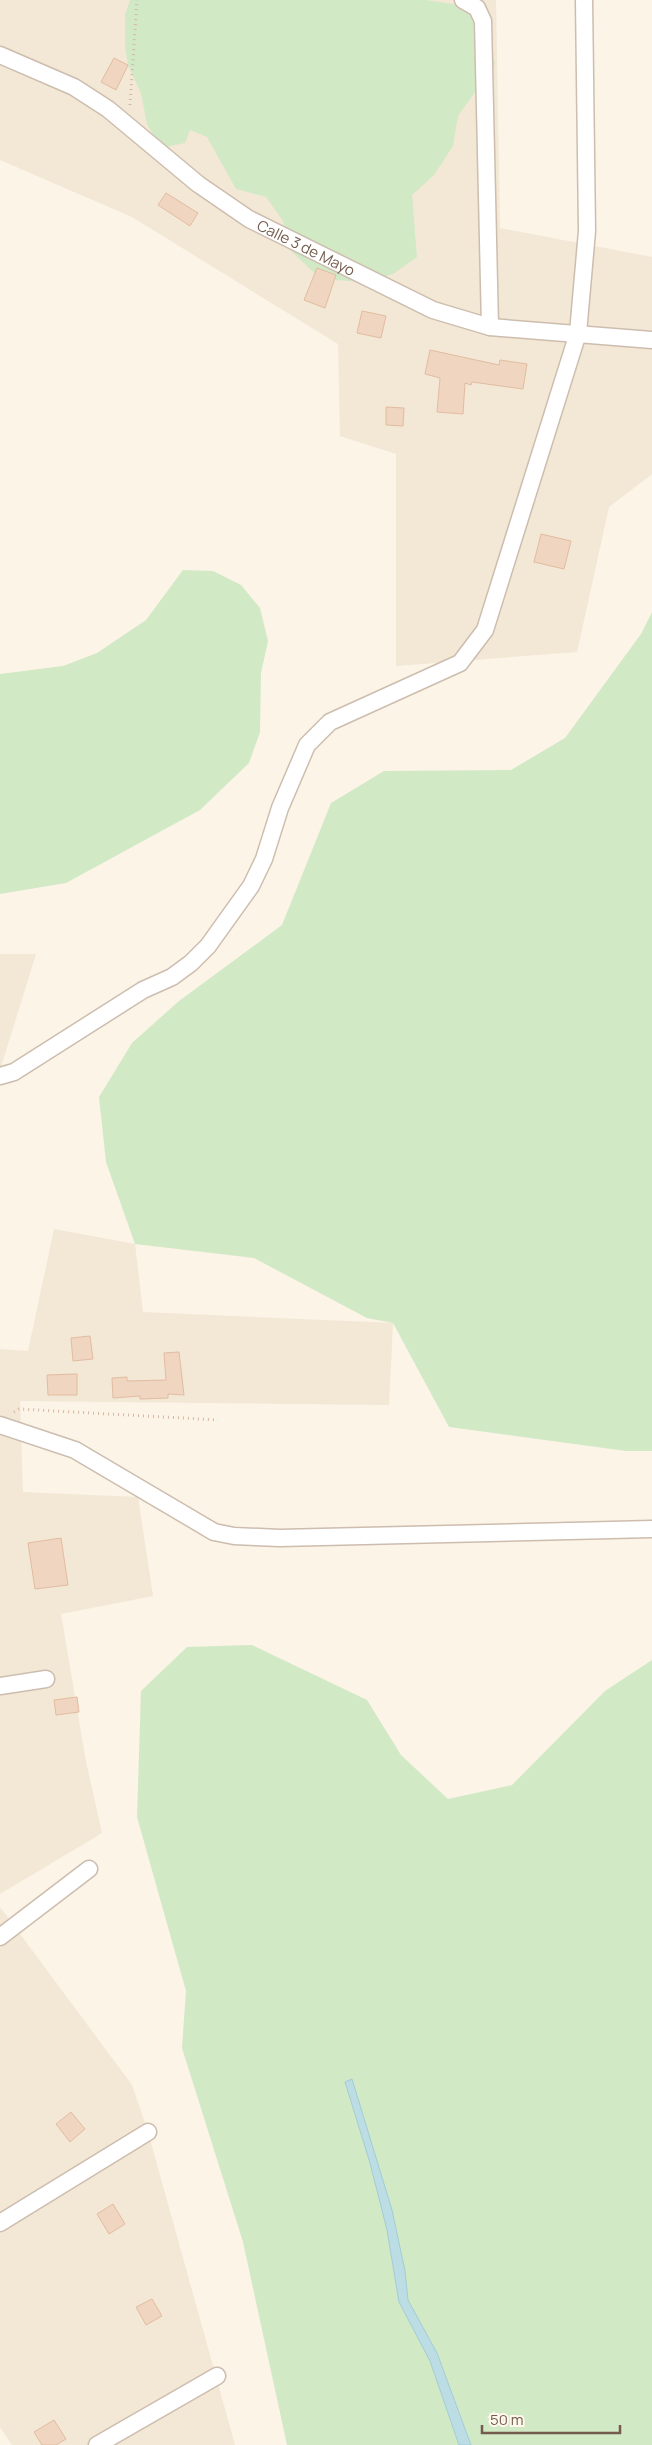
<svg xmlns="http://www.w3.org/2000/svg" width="652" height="2445" font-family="Manrope,sans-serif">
	<rect width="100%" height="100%" fill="#fbf4e7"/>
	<path fill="#f3e7d6" d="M0 0H496L500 228 652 257V474L609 507 577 652 396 666V454L340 436 338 344 132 217 0 160Z
		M0 954H36L0 1070Z
		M54 1229 135 1244 143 1312 393 1323 389 1405 20 1401 23 1492 138 1497 153 1596 61 1614 86 1762 102 1833 0 1894V1349L28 1351Z
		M0 1907 132 2085 148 2132 235 2445H12L0 2427Z"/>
	<path fill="#d2e9c6" d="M130 0H426L466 6 485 35 495 64 458 116 453 146 434 175 412 195 417 257 393 274 365 282 334 280 312 271 291 251 283 221 266 197 236 189 207 137 190 130 185 143 161 148 147 124 141 93 128 65 125 47V15Z
		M183 570 213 571 241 585 260 608 268 641 261 673 260 732 249 763 200 810 66 883 0 894V674L63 666 97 653 146 620Z
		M652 612V1451H626L449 1427 393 1323 367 1318 254 1258 135 1244 106 1162 99 1097 132 1043 179 1001 282 925 331 803 384 771 511 770 565 738 641 634Z
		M252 1645 367 1700 401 1755 448 1799 512 1785 605 1691 652 1660V2445H287L243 2242 182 2048 186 1991 137 1817 141 1691 187 1647Z"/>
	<path fill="#bcdde4" stroke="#a3ccd6" d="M352 2079 392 2210 405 2271 408 2300 437 2353 471 2445H459L430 2361 399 2302 387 2230 370 2163 345 2082Z"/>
	<path fill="#f0d5c0" stroke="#e2bca1" d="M114 58 128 65 116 90 101 82Z
		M166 193 198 213 190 226 158 205Z
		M317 268 336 275 325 308 304 300Z
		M362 311 386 316 381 338 357 333Z
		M430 350 499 365 500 360 527 364 523 389 472 382 471 385 465 383 463 414 437 412 440 378 425 374Z
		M386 407 404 408 403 426 386 425Z
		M541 534 571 541 564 569 534 562Z
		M90 1336 93 1359 73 1361 71 1338Z
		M179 1352 184 1395 168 1394V1398L140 1399V1396L113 1398 112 1378 127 1377V1381L166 1380 164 1353Z
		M77 1374V1395H48L47 1375Z
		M61 1538 68 1585 35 1589 28 1543Z
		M77 1697 79 1712 56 1715 54 1700Z
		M71 2112 85 2129 70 2142 56 2124Z
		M113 2204 125 2224 109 2234 97 2214Z
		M152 2299 162 2316 146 2325 136 2307Z
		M54 2420 66 2439 56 2445H42L34 2432Z"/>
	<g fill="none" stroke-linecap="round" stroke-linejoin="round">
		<defs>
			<g id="minor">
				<path d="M463 0 477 8 483 21 490 327"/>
				<path id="s1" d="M0 55 74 87 108 109 198 184 249 219 433 310 490 327 652 340"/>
				<path d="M0 1076 14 1072 143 990 172 977 191 963 208 946 251 886 264 859 280 808 307 745 330 722 460 663 485 630 578 333 587 231 584 0"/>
				<path d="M0 1425 75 1450 214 1532 234 1536 280 1538 652 1529"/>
				<path d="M0 1686 46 1679"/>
				<path d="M0 1937 89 1869"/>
				<path d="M0 2223 148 2132"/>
				<path d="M97 2445 217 2376"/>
			</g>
		</defs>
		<use href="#minor" stroke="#cdbdae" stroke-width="19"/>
		<path stroke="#d5b8a3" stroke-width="3" stroke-dasharray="1 4" stroke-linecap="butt" d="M130 105 137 0
			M14 1412 19 1409 218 1420"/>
		<use href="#minor" stroke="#fff" stroke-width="16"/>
	</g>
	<g text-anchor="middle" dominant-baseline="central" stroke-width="5" stroke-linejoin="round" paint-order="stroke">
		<g font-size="15" fill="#745c4c" stroke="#fef8ed">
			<text stroke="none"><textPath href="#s1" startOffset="364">Calle 3 de Mayo</textPath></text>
		</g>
	</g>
	<path d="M482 2425v8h138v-8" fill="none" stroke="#745c4c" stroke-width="2.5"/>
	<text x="490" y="2425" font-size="15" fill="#745c4c" stroke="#fef8ed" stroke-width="4" paint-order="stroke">50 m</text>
</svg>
